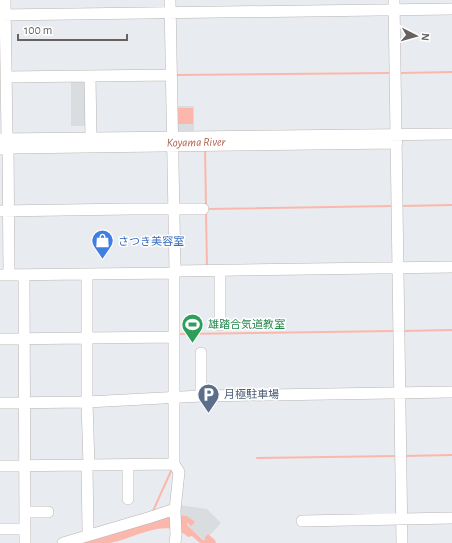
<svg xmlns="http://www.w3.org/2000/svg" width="452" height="543" font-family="'Alegreya Sans','Noto Sans JP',sans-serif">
	<rect width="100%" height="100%" fill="#e8ecf0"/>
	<path fill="#dadddf" d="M71 79H86L89 126H71Z
		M175 106H194V133H175Z
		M179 505 207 509 221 523 210 535 208 534 205 537V540H204L187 525V523H188L192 525 187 516 180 515Z"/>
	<path fill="#fcb7ac" d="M177 108H193V124H177Z
		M180 515 187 516 195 522 191 526 188 523H187V525L203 540H205V537L208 534 215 540 216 543H200L192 536 188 537C165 516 135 539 110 543 100 543 89 543 79 543L156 520Z"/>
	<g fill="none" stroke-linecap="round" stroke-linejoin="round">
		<path stroke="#fcb7ac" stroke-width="2" d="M400 73 452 72
			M175 75 391 73
			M205 148 206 206
			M401 206 452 205
			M207 209 393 206
			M206 212 207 266
			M403 331 452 330
			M179 334 394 331
			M405 456 452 455
			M257 458 396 456
			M153 511 171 471"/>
		<defs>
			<path id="minor" d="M5 0 7 136 8 142 9 275
				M170 0 175 271
				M394 0 402 543
				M0 15 452 9
				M90 76 91 139
				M6 77 171 75
				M0 139 452 134
				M0 149H6L11 148 397 143
				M0 211 130 209H203
				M220 271V325
				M174 273V464L179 472 175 510 176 535 175 543
				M87 274V402L89 465
				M0 275 174 273 175 271 452 267
				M24 275 25 543
				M0 339 174 337
				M201 353V396
				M0 403 87 402 201 396 452 392
				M87 465 88 531 89 535
				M128 465V499
				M0 466 174 464
				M25 512H48
				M302 521 452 518
				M0 529H25
				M63 543 151 517 172 510H175"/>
		</defs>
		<use href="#minor" stroke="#b9b5b3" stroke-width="12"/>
		<use href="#minor" stroke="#fff" stroke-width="11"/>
	</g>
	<defs>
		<symbol id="shop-pin" viewBox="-11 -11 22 30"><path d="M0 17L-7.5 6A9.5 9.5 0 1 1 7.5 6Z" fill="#3f7fe0" stroke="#fff"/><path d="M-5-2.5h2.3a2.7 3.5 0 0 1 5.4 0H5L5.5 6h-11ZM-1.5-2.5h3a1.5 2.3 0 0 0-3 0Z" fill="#fff"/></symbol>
		<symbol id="stadium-pin" viewBox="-11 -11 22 30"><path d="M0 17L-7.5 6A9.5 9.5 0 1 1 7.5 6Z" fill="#2e9e5b" stroke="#fff"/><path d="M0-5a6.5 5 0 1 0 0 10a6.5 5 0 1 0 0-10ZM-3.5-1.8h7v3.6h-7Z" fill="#fff"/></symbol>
		<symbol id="parking-pin" viewBox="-11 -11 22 30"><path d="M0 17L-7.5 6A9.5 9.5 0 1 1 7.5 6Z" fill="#5c6f8a" stroke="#fff"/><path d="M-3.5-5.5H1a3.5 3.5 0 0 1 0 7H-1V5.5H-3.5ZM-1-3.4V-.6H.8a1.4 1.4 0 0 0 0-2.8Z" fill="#fff"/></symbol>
	</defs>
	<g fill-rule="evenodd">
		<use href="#shop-pin" x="90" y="228" width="25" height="34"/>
		<use href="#stadium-pin" x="180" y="312" width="25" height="34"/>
		<use href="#parking-pin" x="196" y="382" width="25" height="34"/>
	</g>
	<g text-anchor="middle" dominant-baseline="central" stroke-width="3" stroke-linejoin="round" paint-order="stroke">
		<g font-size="11" fill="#366cbe" stroke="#fff" text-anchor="start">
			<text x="118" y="241">さつき美容室</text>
		</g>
		<g font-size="11" fill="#27864d" stroke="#fff" text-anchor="start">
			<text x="208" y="324">雄踏合気道教室</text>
		</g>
		<g font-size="11" fill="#4e5e75" stroke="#fff" text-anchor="start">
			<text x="224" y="394">月極駐車場</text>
		</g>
		<g font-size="12" font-style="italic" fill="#af5e47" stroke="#fff">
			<text transform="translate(196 142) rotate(-1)">Koyama River</text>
		</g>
	</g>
	<g transform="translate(416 36) rotate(96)" stroke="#ffffff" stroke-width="3" paint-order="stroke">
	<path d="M0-3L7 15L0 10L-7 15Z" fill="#67615f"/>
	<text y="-6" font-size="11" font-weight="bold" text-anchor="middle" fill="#67615f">N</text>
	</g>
	<path d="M18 34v6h109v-6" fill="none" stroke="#67615f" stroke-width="2"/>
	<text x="24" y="34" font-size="12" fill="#67615f" stroke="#ffffff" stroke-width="3" paint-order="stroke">100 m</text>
</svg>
